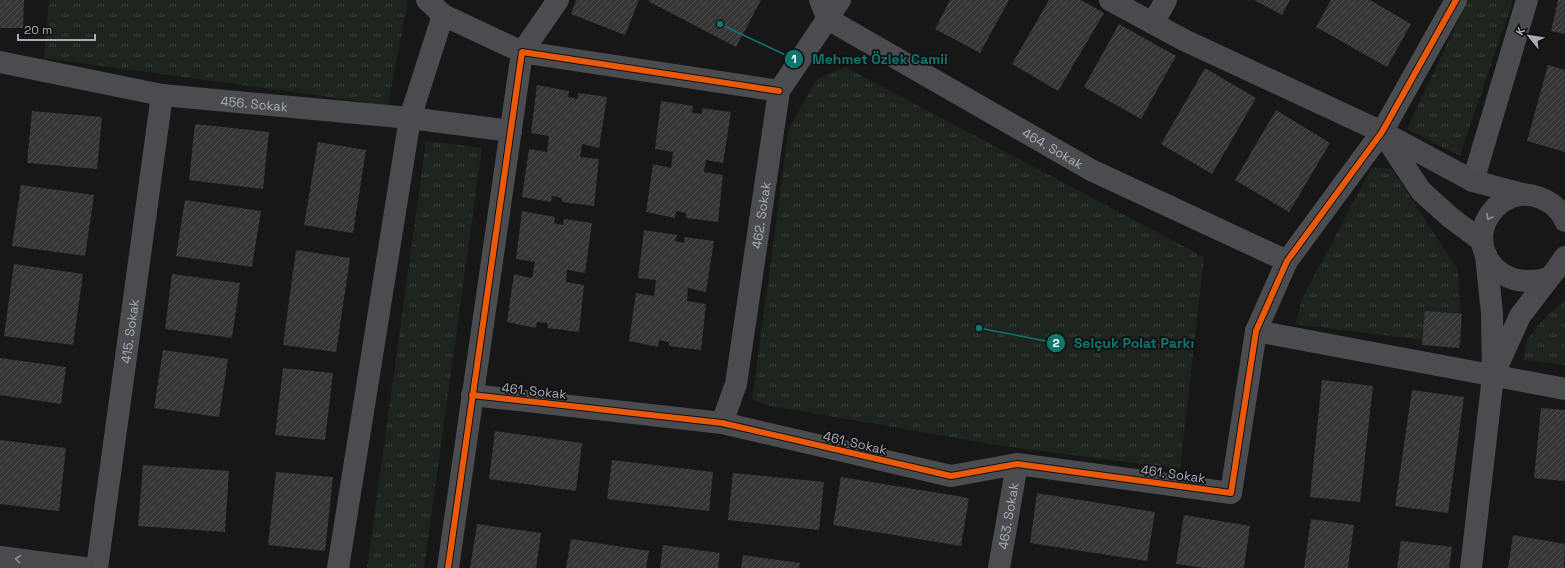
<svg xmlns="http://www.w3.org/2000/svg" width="1565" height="568" font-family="'Space Grotesk',sans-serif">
	<defs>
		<pattern id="grass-tufts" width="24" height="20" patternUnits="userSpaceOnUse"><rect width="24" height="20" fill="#1d241e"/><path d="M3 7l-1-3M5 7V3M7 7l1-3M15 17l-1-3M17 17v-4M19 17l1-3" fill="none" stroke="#3b413d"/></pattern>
		<pattern id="building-hatch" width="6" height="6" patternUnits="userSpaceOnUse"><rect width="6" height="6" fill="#353536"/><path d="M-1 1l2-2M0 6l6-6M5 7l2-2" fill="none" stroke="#4f5051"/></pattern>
	</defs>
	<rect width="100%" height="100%" fill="#171717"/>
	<path fill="url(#grass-tufts)" d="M49 0H406L408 1 388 105 44 58Z
		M1468 0H1513L1460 156 1407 129Z
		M845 67 1204 257 1180 469 1002 446 766 405 752 400 789 128 817 79Z
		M426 141 482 148 424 568H367Z
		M1372 167 1392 169 1458 270 1462 345 1295 324 1303 297Z
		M1563 301H1565V365L1523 360 1527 340 1542 321Z"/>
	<path fill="url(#building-hatch)" d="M0 0H24L23 28H0Z
		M576 0H639L625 35 571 14Z
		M649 0H761L736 47 648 1Z
		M950 0H1009L980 53 935 29Z
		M1049 0H1081L1104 13 1058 91 1012 64Z
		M1254 0H1290L1282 15Z
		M1331 0H1370L1411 24 1387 67 1316 27Z
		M1558 0H1565V34L1551 31Z
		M1119 24 1176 56 1141 119 1084 87Z
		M1548 65 1565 70V152L1527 141Z
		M1205 68 1256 98 1212 174 1161 144Z
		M537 85 569 91 568 97 578 99V93L607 97 599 148 582 144 580 157 599 159 594 206 562 202V198L552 196 551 202 522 197 529 149 547 152 549 136 531 133Z
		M661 101 693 106 692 113 702 114V108L731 112 723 163 706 160 704 172 723 175 718 222 686 218V213L676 211 675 218 646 212 653 164 671 168 673 152 655 149Z
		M1276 110 1330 143 1289 212 1235 180Z
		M32 111 102 117 97 169 27 163Z
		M195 124 269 132 263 189 189 180Z
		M318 142 366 150 353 233 304 225Z
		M21 185 94 195 85 256 12 246Z
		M185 200 261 211 252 267 176 256Z
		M522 211 555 217 554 223 563 225 564 219 592 223 585 273 567 270 566 282 584 285 579 332 548 328 547 323 537 322 536 328 507 322 514 274 532 278 535 262 516 259Z
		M644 230 677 235 675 241 684 243 685 237 714 241 706 292 688 288 687 301 706 304 701 350 669 346V342L659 340 658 347 629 341 636 293 654 296 656 280 638 278Z
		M296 250 350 258 336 352 283 345Z
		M14 264 83 274 73 345 4 336Z
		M172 274 240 283 232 338 165 329Z
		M1425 311 1462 314 1459 348 1422 345Z
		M163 350 228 359 219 417 154 408Z
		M0 358 66 367 61 404 0 395Z
		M283 368 333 373 325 440 275 435Z
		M1322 380 1373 386 1360 502 1310 497Z
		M1412 390 1464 397 1448 513 1395 506Z
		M1541 408 1565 410V481L1534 478Z
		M495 431 582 443 576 491 489 479Z
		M0 440 66 448 59 511 0 504Z
		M612 460 713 472 709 511 607 499Z
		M143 465 229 471 225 532 138 526Z
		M276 472 333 477 325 551 268 545Z
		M733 473 824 482 819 530 728 520Z
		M841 477 969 498 961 546 833 525Z
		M1037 493 1155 512 1147 561 1030 543Z
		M1184 515 1250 526 1244 568H1204L1176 564Z
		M1311 519 1354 525 1348 568H1304Z
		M477 524 541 533 536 568H470Z
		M1513 535 1565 544 1564 568H1508Z
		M571 539 649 551 646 568H566Z
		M1401 541 1452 547 1449 568H1397Z
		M663 545 720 553 718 568H660Z
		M743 555 800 563 799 568H741Z"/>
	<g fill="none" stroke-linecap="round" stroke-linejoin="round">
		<g stroke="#4b4c50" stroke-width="22">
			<path d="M427 0 443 15 522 52 558 0"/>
			<path id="s1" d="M820 0 828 19 1091 170 1287 261"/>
			<path d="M1153 23 1166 0"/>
			<path id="s2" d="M0 62 162 95 410 118 511 131"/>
			<path d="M1473 181 1527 0"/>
			<path d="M1256 331 1565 389"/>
			<path d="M1496 369 1520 316 1549 278"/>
			<path d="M472 395 722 423 951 476 1017 464 1231 493 1256 331 1287 261 1382 132 1456 0"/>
			<path id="s3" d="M722 423 736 384 779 91 840 0"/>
			<path id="s4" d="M97 568 162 95"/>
			<path d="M338 568 410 118 443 15"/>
			<path d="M448 568 522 52 779 91"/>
			<path id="s5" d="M999 568 1017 464"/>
			<path d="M1471 568 1493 376 1492 313 1486 255"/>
		</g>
		<path stroke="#4a4a4e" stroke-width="22" d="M1110 0 1184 40 1382 132 1473 181 1527 195
			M1384 135 1421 191 1451 218 1482 241
			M1565 221C1559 206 1545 198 1530 195 1518 193 1504 199 1496 207 1466 237 1488 282 1530 281 1535 281 1543 280 1548 278 1554 275 1560 263 1565 257
			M0 557 84 568"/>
		<defs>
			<path id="cycleway" d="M472 395 722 423 951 476 1017 464 1231 493 1256 331 1287 261 1382 132 1456 0
				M448 568 522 52 779 91"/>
		</defs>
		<use href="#cycleway" stroke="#111113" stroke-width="8"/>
		<use href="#cycleway" stroke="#e8590c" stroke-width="6"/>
	</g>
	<defs><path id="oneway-chevron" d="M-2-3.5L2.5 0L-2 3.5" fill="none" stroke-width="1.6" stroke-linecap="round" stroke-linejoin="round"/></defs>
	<g stroke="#8c8f98">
		<use href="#oneway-chevron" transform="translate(1489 217) rotate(120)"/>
		<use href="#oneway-chevron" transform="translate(18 559) rotate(-173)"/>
	</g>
	<g text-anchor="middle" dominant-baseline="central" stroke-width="3.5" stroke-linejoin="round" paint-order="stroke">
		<g font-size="13" fill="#a8adb8" stroke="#111113">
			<text stroke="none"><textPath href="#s2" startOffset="258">456. Sokak</textPath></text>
			<text stroke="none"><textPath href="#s1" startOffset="280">464. Sokak</textPath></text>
			<text stroke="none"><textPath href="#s3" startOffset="212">462. Sokak</textPath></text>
			<text stroke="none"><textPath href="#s4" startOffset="239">415. Sokak</textPath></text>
			<text transform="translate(534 391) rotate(6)">461. Sokak</text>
			<text transform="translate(855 443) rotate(13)">461. Sokak</text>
			<text transform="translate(1173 474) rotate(8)">461. Sokak</text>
			<text stroke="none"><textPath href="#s5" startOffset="53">463. Sokak</textPath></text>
		</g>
	</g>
	<path fill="none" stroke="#0f766e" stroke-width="1.5" d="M720 24L794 59M979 328L1056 343"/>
	<g fill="#0f766e" stroke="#111113" stroke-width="1.5">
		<circle cx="720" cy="24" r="4"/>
		<circle cx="979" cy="328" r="4"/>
		<circle cx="794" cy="59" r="10"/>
		<circle cx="1056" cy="343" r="10"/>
	</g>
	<g font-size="12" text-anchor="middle" font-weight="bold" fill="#fff">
		<text x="794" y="63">1</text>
		<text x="1056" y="347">2</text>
	</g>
	<g font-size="14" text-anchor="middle" font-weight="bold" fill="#0f766e" stroke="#111113" stroke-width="3.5" stroke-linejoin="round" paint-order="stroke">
		<text x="880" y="64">Mehmet Özlek Camii</text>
		<text x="1134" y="348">Selçuk Polat Parkı</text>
	</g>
	<g transform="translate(1529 36) rotate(300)" stroke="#111113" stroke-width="3" paint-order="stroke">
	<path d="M0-3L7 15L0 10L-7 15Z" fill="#a8adb8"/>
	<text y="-6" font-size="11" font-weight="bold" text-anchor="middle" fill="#a8adb8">K</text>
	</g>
	<path d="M18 34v6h77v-6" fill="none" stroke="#a8adb8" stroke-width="2"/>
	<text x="24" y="34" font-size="12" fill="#a8adb8" stroke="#111113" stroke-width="3" paint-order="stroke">20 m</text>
</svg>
